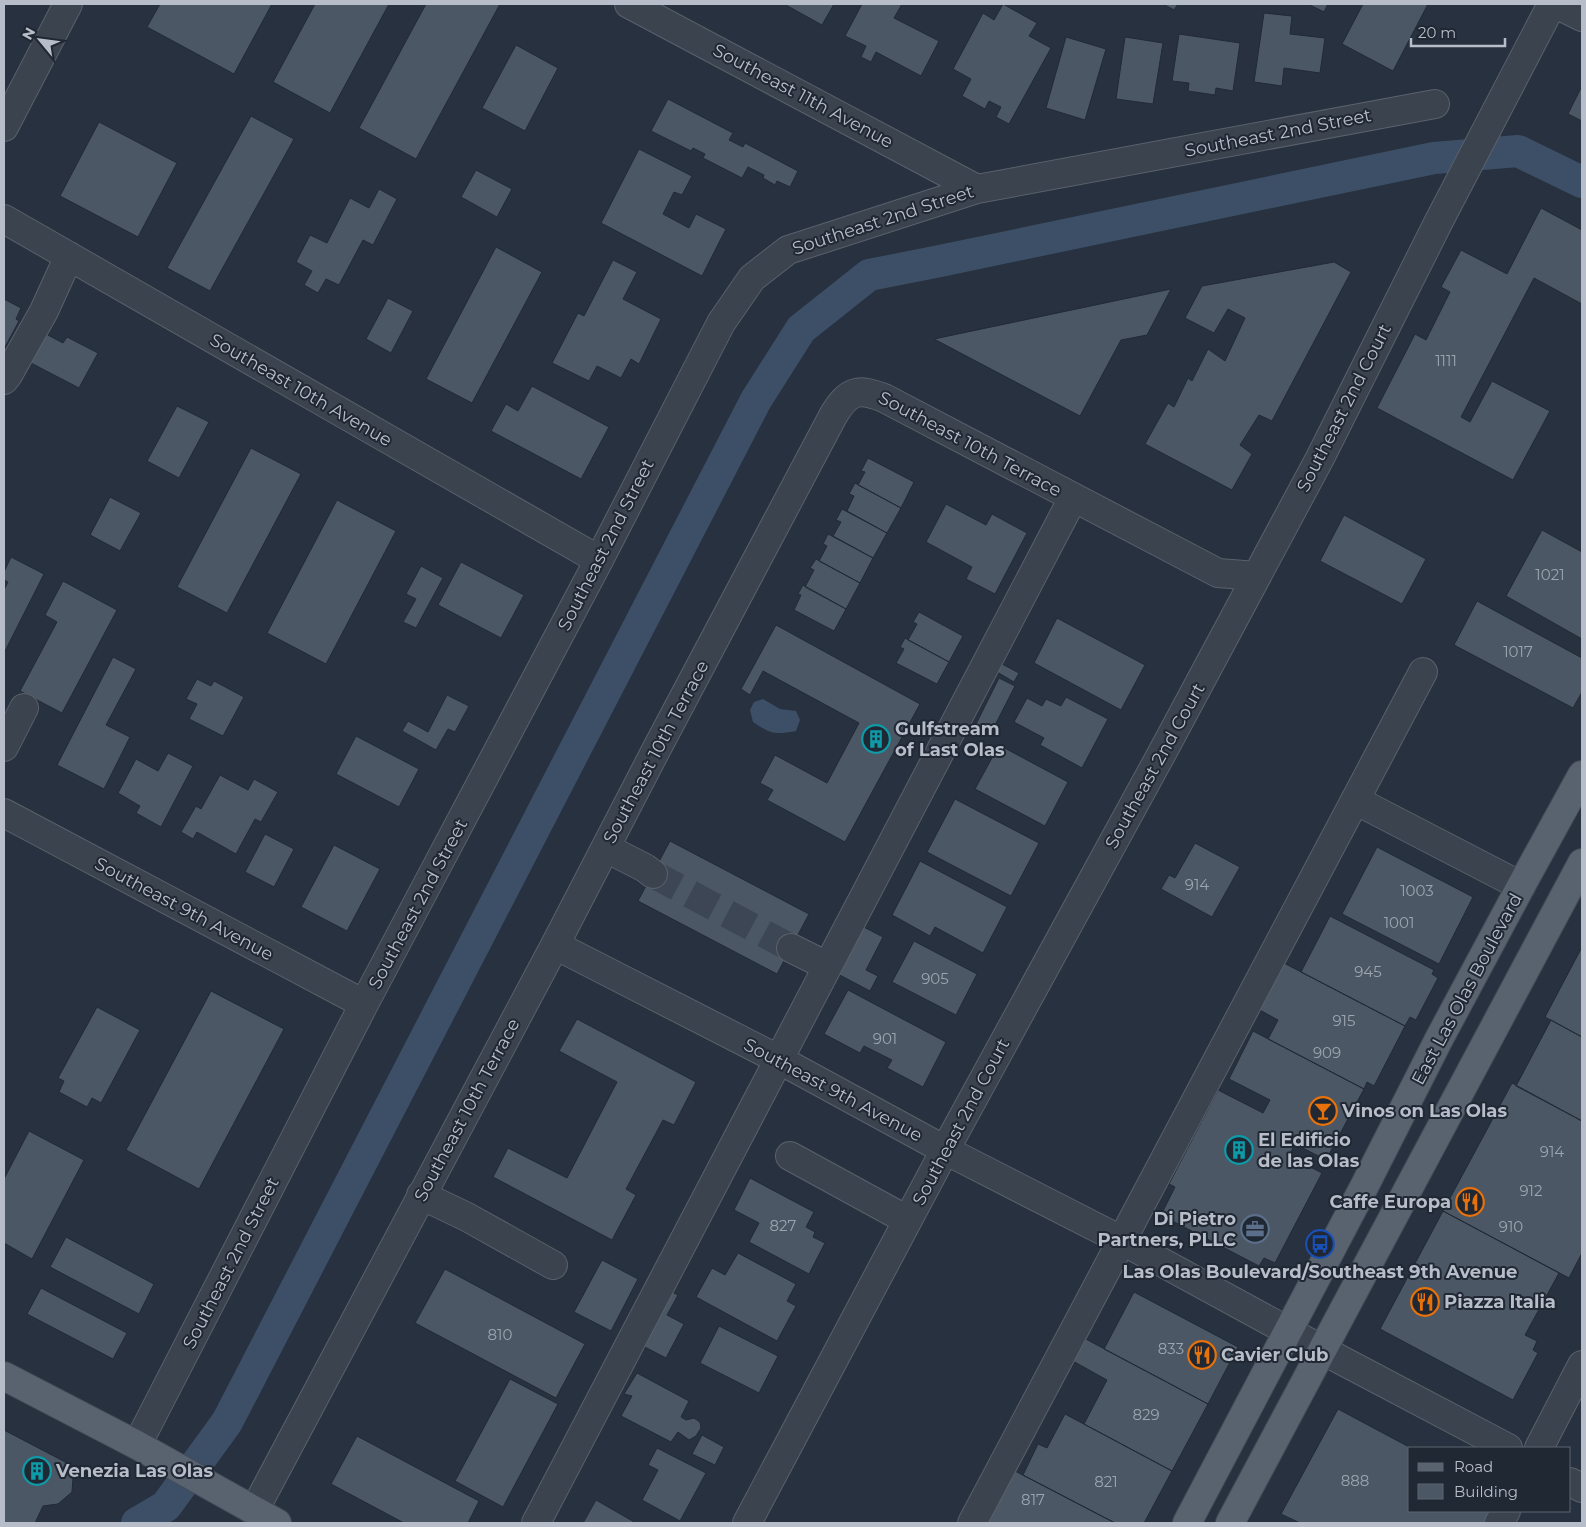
<svg xmlns="http://www.w3.org/2000/svg" width="1586" height="1527" font-family="Montserrat,sans-serif">
	<rect width="100%" height="100%" fill="#27313f"/>
	<path fill="#3d4f66" d="M763 699 780 709 796 711 800 720 796 731C774 735 771 734 753 722L750 710 754 702Z"/>
	<g fill="none" stroke-linecap="round" stroke-linejoin="round">
		<path stroke="#3d4f66" stroke-width="32" d="M137 1523 166 1506 227 1422 756 400 801 329 869 275 940 261 1434 158 1518 151 1582 182"/>
	</g>
	<path fill="#4b5764" stroke="#222a36" d="M160 4H272L234 74 147 27Z
		M315 4H389L330 113 273 82Z
		M426 4H500L416 159 359 128Z
		M784 4H834L822 25Z
		M862 4H902L894 18 939 41 921 76 876 52 871 62 861 57 866 46 845 36Z
		M1003 4 1037 23 1029 36 1051 48 1009 124 996 117 1001 107 989 101 985 109 962 96 971 79 953 69 983 13 994 20Z
		M1163 4H1178L1174 10Z
		M1308 4H1328L1324 12Z
		M1363 4H1428L1393 71 1342 44Z
		M1264 13 1292 16 1290 34 1325 38 1320 73 1284 68 1282 86 1254 82Z
		M1179 34 1240 43 1233 91 1216 88 1215 95 1188 91 1189 83 1172 81Z
		M1066 37 1106 49 1085 120 1046 108Z
		M1125 37 1163 43 1153 104 1116 99Z
		M516 45 558 68 525 131 482 108Z
		M1582 86V121L1568 114Z
		M668 99 733 133 729 140 743 147 745 143 798 171 790 187 777 181 775 185 763 178 764 175 748 167 742 178 703 158 705 154 693 148 691 151 651 131Z
		M251 116 294 139 210 291 167 268Z
		M99 122 177 163 138 237 60 196Z
		M639 149 692 176 682 195 674 192 663 214 689 228 696 214 726 229 702 276 601 223Z
		M476 170 512 189 497 217 461 197Z
		M379 189 397 199 373 245 363 240 339 285 326 279 318 293 304 285 312 271 296 262 310 235 327 243 350 198 369 208Z
		M1541 208 1582 230V304L1534 278 1461 417 1470 422 1492 381 1550 411 1513 480 1377 408 1415 334 1426 340 1450 292 1441 287 1461 250 1507 274Z
		M496 247 542 272 472 403 426 379Z
		M613 260 637 272 623 299 661 319 639 364 631 359 621 378 597 366 589 381 552 363 578 313 584 316Z
		M1334 262 1351 272 1272 421 1259 415 1240 445 1252 454 1232 490 1145 444 1168 403 1174 407 1188 378 1192 381 1208 349 1225 361 1245 318 1228 309 1214 333 1185 318 1202 286Z
		M1171 289 1147 335 1121 340 1080 416 934 339Z
		M388 298 413 311 391 353 366 339Z
		M4 299 21 308 16 319 19 321 4 349Z
		M44 333 63 343 67 337 98 353 79 388 29 362Z
		M532 386 609 427 581 479 491 431 506 404 518 411Z
		M177 406 209 422 179 478 147 461Z
		M251 448 301 474 227 613 177 587Z
		M868 458 914 482 901 508 858 485 865 472 861 471Z
		M855 483 901 508 887 533 847 511 854 496 849 494Z
		M110 497 141 513 120 551 90 535Z
		M337 500 396 531 326 664 267 633Z
		M946 504 986 525 992 514 1027 533 995 594 966 579 972 567 926 542Z
		M842 509 887 533 873 558 833 536 841 522 836 520Z
		M1344 515 1426 559 1402 604 1320 561Z
		M1542 530 1582 552V639L1506 596Z
		M828 534 873 558 860 583 819 561 827 546 823 544Z
		M11 557 44 574 4 653V590L8 582 4 580V572Z
		M816 559 860 583 846 609 805 587 814 570 810 568Z
		M461 562 524 595 501 638 438 605Z
		M421 566 443 578 416 628 403 622 416 599 406 594Z
		M63 581 117 610 62 713 20 691 57 622 45 615Z
		M803 585 846 609 834 631 794 610 801 595 798 594Z
		M1477 601 1582 658V692L1573 708 1454 645Z
		M919 612 963 636 949 662 908 640 917 624 913 622Z
		M1057 618 1145 665 1121 710 1034 663Z
		M776 625 920 704 845 842 767 800 773 790 760 783 775 755 827 783 859 723 763 671 750 695 741 689Z
		M905 638 949 662 937 684 896 663 904 649 900 647Z
		M113 657 136 669 106 725 130 737 104 789 57 765Z
		M1002 664 1019 673 1014 682 997 672Z
		M999 678 1015 686 991 733 976 724Z
		M197 679 211 686 214 681 244 697 223 736 189 719 197 704 186 699Z
		M447 695 469 706 455 732 448 729 436 750 402 731 408 721 428 732Z
		M1066 697 1108 719 1082 768 1040 745 1044 738 1014 722 1027 698 1042 706 1046 699 1061 706Z
		M356 736 419 769 399 807 336 774Z
		M999 745 1068 782 1045 826 975 789Z
		M168 753 193 766 161 827 136 813 140 806 118 793 136 759 158 771Z
		M220 775 248 790 254 779 278 792 261 822 255 819 236 854 197 832 193 839 181 832 196 806 201 809Z
		M955 799 1039 843 1011 896 927 852Z
		M265 834 294 849 274 887 245 872Z
		M670 841 809 914 777 974 638 901Z
		M1195 843 1240 867 1212 917 1161 889 1169 875 1175 878Z
		M334 845 380 869 347 931 301 907Z
		M1377 847 1473 897 1439 964 1342 914Z
		M920 861 1007 907 983 953 935 927 930 936 892 915Z
		M1330 916 1434 970 1432 974 1438 978 1416 1020 1410 1017 1405 1026 1301 972Z
		M858 924 883 937 866 970 878 976 870 991 834 972Z
		M914 941 977 974 956 1015 892 982Z
		M1582 947V1037L1545 1017Z
		M1280 961 1405 1026 1374 1086 1367 1082 1364 1089 1268 1039 1278 1020 1256 1008Z
		M848 990 946 1042 923 1087 887 1068 892 1060 864 1046 860 1053 824 1034Z
		M211 991 284 1029 199 1189 126 1150Z
		M97 1007 140 1030 101 1103 92 1098 87 1107 59 1092 64 1081 58 1078Z
		M577 1019 696 1082 674 1125 663 1120 626 1189 636 1195 612 1240 493 1177 508 1148 567 1178 617 1082 559 1051Z
		M1551 1020 1582 1037V1121L1516 1086Z
		M1253 1031 1364 1089 1326 1160 1295 1144 1289 1156 1322 1173 1275 1263 1264 1258 1259 1266 1161 1215 1175 1187 1169 1184 1218 1090 1263 1113 1270 1100 1229 1079Z
		M1512 1083 1582 1121V1253L1569 1278 1443 1211Z
		M29 1131 84 1160 32 1259 4 1243V1179Z
		M750 1178 814 1212 806 1227 815 1232 813 1237 825 1243 809 1274 749 1242 759 1223 734 1210Z
		M1443 1211 1559 1273 1525 1335 1537 1341 1533 1350 1538 1353 1513 1400 1380 1329Z
		M66 1237 154 1284 139 1314 50 1267Z
		M738 1253 796 1284 787 1301 796 1306 777 1341 696 1297 712 1268 725 1275Z
		M602 1260 638 1279 611 1331 574 1312Z
		M445 1269 585 1344 556 1398 415 1323Z
		M41 1288 127 1333 113 1359 27 1314Z
		M666 1289 678 1295 667 1315 684 1324 666 1358 637 1343Z
		M1134 1292 1238 1347 1208 1404 1104 1349Z
		M719 1326 778 1356 759 1393 700 1363Z
		M1082 1337 1208 1404 1172 1471 1084 1424 1107 1380 1071 1360Z
		M637 1373 689 1401 681 1417 686 1420 694 1418 700 1422 701 1428 696 1436 689 1440 678 1432 671 1442 621 1416 632 1396 624 1394Z
		M510 1379 558 1404 503 1507 455 1481Z
		M1338 1409 1411 1448H1410V1511H1496L1490 1523H1300L1281 1514Z
		M1065 1414 1172 1471 1144 1523H1115L1023 1475 1038 1444 1047 1448Z
		M4 1430 69 1464 73 1478 72 1492 58 1504 43 1506 35 1523H4Z
		M702 1435 724 1447 715 1465 692 1454Z
		M357 1436 479 1501 468 1523H404L331 1484Z
		M657 1448 706 1473 680 1521 642 1500 658 1470 648 1465Z
		M1013 1470 1115 1523H985Z
		M596 1500 636 1523H583Z"/>
	<g fill="none" stroke-linecap="round" stroke-linejoin="round">
		<path stroke="#3d4654" stroke-width="28" stroke-dasharray="28 14" stroke-linecap="butt" d="M653 874 791 948"/>
		<defs>
			<path id="minor" d="M629 4 977 189
				M1556 4 1582 17
				M4 127 68 4
				M4 219 599 560
				M4 380 8 375 44 311 69 256
				M4 747 24 708
				M1355 800 1521 886
				M4 813 364 1004
				M606 848 645 868 653 874
				M555 945 778 1059 945 1150 1121 1240 1341 1360 1508 1448
				M791 948 827 966
				M790 1156 907 1220
				M421 1195 467 1217 553 1265
				M137 1445 364 1004 599 560 721 323 752 278 788 250 977 189 1435 104
				M1539 1448 1582 1365
				M1570 1482 1582 1488
				M254 1511 555 945 656 750 834 414C849 390 858 388 884 398L1218 573 1257 576
				M536 1523 1073 498
				M747 1523 945 1150 1162 753 1320 458 1439 221 1552 4
				M972 1523 1423 672
				M1499 1523 1506 1511"/>
			<path id="major" d="M4 1376 137 1445 277 1523
				M1187 1523 1365 1185 1439 1039 1521 886 1582 775
				M1230 1523 1582 863"/>
		</defs>
		<use href="#minor" stroke="#59616c" stroke-width="30"/>
		<use href="#major" stroke="#444c58" stroke-width="30"/>
		<use href="#minor" stroke="#3b434f" stroke-width="28"/>
		<use href="#major" stroke="#59626f" stroke-width="28"/>
	</g>
	<defs>
		<symbol id="building-ring" viewBox="-11 -11 22 22"><circle r="9.5" fill="#202834" stroke="#0f9aa8" stroke-width="1.5"/><path d="M-4-6H4V6H1V3H-1V6H-4ZM-2.5-4.3h1.7v1.8h-1.7ZM.8-4.3h1.7v1.8H.8ZM-2.5-1h1.7V.8h-1.7ZM.8-1h1.7V.8H.8Z" fill="#0f9aa8"/></symbol>
		<symbol id="bar-ring" viewBox="-11 -11 22 22"><circle r="9.5" fill="#202834" stroke="#e8710a" stroke-width="1.5"/><path d="M-6-5H6L.8 .8V4.5H3.5V6h-7V4.5H-.8V.8Z" fill="#e8710a"/></symbol>
		<symbol id="restaurant-ring" viewBox="-11 -11 22 22"><circle r="9.5" fill="#202834" stroke="#e8710a" stroke-width="1.5"/><path d="M-5-6h1v4h1v-4h1v4h1v-4h1v5L-1.5 .5V6h-2V.5L-5-1ZM5-6V6H3V1.5H1.5Q1.5-4 5-6Z" fill="#e8710a"/></symbol>
		<symbol id="office-ring" viewBox="-11 -11 22 22"><circle r="9.5" fill="#202834" stroke="#5c6f8a" stroke-width="1.5"/><path d="M-6-3h4V-5.5h4V-3h4V5H-6ZM-1-4.5V-3h2v-1.5ZM-6 0V1H6V0Z" fill="#5c6f8a"/></symbol>
		<symbol id="bus-ring" viewBox="-11 -11 22 22"><circle r="9.5" fill="#202834" stroke="#1a4fb4" stroke-width="1.5"/><path d="M-5-6H5V4H4V6H2V4H-2V6H-4V4H-5ZM-3.5-4V0h7V-4ZM-3.5 1.2v1.5H-2V1.2ZM2 1.2v1.5H3.5V1.2Z" fill="#1a4fb4"/></symbol>
	</defs>
	<g fill-rule="evenodd">
		<use href="#building-ring" x="860" y="723" width="32" height="32"/>
		<use href="#bar-ring" x="1307" y="1095" width="32" height="32"/>
		<use href="#building-ring" x="1223" y="1134" width="32" height="32"/>
		<use href="#restaurant-ring" x="1454" y="1186" width="32" height="32"/>
		<use href="#office-ring" x="1239" y="1213" width="32" height="32"/>
		<use href="#bus-ring" x="1304" y="1228" width="32" height="32"/>
		<use href="#restaurant-ring" x="1409" y="1286" width="32" height="32"/>
		<use href="#restaurant-ring" x="1186" y="1339" width="32" height="32"/>
		<use href="#building-ring" x="21" y="1455" width="32" height="32"/>
	</g>
	<g text-anchor="middle" dominant-baseline="central" stroke-width="4" stroke-linejoin="round" paint-order="stroke">
		<g font-size="15" fill="#9ca4b0">
			<text x="1446" y="360">1111</text>
			<text x="1550" y="574">1021</text>
			<text x="1518" y="651">1017</text>
			<text x="1197" y="884">914</text>
			<text x="1417" y="890">1003</text>
			<text x="1399" y="922">1001</text>
			<text x="1368" y="971">945</text>
			<text x="935" y="978">905</text>
			<text x="1344" y="1020">915</text>
			<text x="885" y="1038">901</text>
			<text x="1327" y="1052">909</text>
			<text x="1552" y="1151">914</text>
			<text x="1531" y="1190">912</text>
			<text x="783" y="1225">827</text>
			<text x="1511" y="1226">910</text>
			<text x="500" y="1334">810</text>
			<text x="1171" y="1348">833</text>
			<text x="1146" y="1414">829</text>
			<text x="1355" y="1480">888</text>
			<text x="1106" y="1481">821</text>
			<text x="1033" y="1499">817</text>
		</g>
		<g font-size="18" fill="#b7bec9" stroke="#202834">
			<text transform="translate(803 96) rotate(28)">Southeast 11th Avenue</text>
			<text transform="translate(1278 133) rotate(-11)">Southeast 2nd Street</text>
			<text transform="translate(883 220) rotate(-18)">Southeast 2nd Street</text>
			<text transform="translate(301 390) rotate(30)">Southeast 10th Avenue</text>
			<text transform="translate(1344 408) rotate(-63)">Southeast 2nd Court</text>
			<text transform="translate(970 444) rotate(28)">Southeast 10th Terrace</text>
			<text transform="translate(606 545) rotate(-63)">Southeast 2nd Street</text>
			<text transform="translate(656 752) rotate(-62)">Southeast 10th Terrace</text>
			<text transform="translate(1155 766) rotate(-61)">Southeast 2nd Court</text>
			<text transform="translate(418 904) rotate(-62)">Southeast 2nd Street</text>
			<text transform="translate(184 909) rotate(28)">Southeast 9th Avenue</text>
			<text transform="translate(1467 989) rotate(-62)">East Las Olas Boulevard</text>
			<text transform="translate(833 1090) rotate(28)">Southeast 9th Avenue</text>
			<text transform="translate(467 1110) rotate(-62)">Southeast 10th Terrace</text>
			<text transform="translate(961 1122) rotate(-62)">Southeast 2nd Court</text>
			<text transform="translate(231 1263) rotate(-63)">Southeast 2nd Street</text>
		</g>
		<g font-size="18" font-weight="bold" fill="#b7bec9" stroke="#202834" text-anchor="start">
			<text x="895" y="729">Gulfstream<tspan x="895" dy="21">of Last Olas</tspan></text>
			<text x="1342" y="1111">Vinos on Las Olas</text>
			<text x="1258" y="1140">El Edificio<tspan x="1258" dy="21">de las Olas</tspan></text>
			<text x="1451" y="1202" text-anchor="end">Caffe Europa</text>
			<text x="1236" y="1219" text-anchor="end">Di Pietro<tspan x="1236" dy="21">Partners, PLLC</tspan></text>
			<text x="1320" y="1272" text-anchor="middle">Las Olas Boulevard/Southeast 9th Avenue</text>
			<text x="1444" y="1302">Piazza Italia</text>
			<text x="1221" y="1355">Cavier Club</text>
			<text x="56" y="1471">Venezia Las Olas</text>
		</g>
	</g>
	<rect width="1586" height="1527" fill="none" stroke="#b7bec9" stroke-width="10"/>
	<rect x="1408" y="1447" width="162" height="65" fill="#202834" stroke="#5c6470"/>
	<rect x="1418" y="1463" width="25" height="8" fill="#59626f" stroke="#5c6470"/>
	<text x="1454" y="1472" font-size="15" fill="#b7bec9">Road</text>
	<rect x="1418" y="1484" width="25" height="15" fill="#4b5764" stroke="#5c6470"/>
	<text x="1454" y="1497" font-size="15" fill="#b7bec9">Building</text>
	<g transform="translate(40 40) rotate(299)" stroke="#202834" stroke-width="4" paint-order="stroke">
	<path d="M0-4L9 19L0 12L-9 19Z" fill="#b7bec9"/>
	<text y="-8" font-size="14" font-weight="bold" text-anchor="middle" fill="#b7bec9">N</text>
	</g>
	<path d="M1411 38v8h94v-8" fill="none" stroke="#b7bec9" stroke-width="2.5"/>
	<text x="1418" y="38" font-size="15" fill="#b7bec9" stroke="#202834" stroke-width="4" paint-order="stroke">20 m</text>
</svg>
